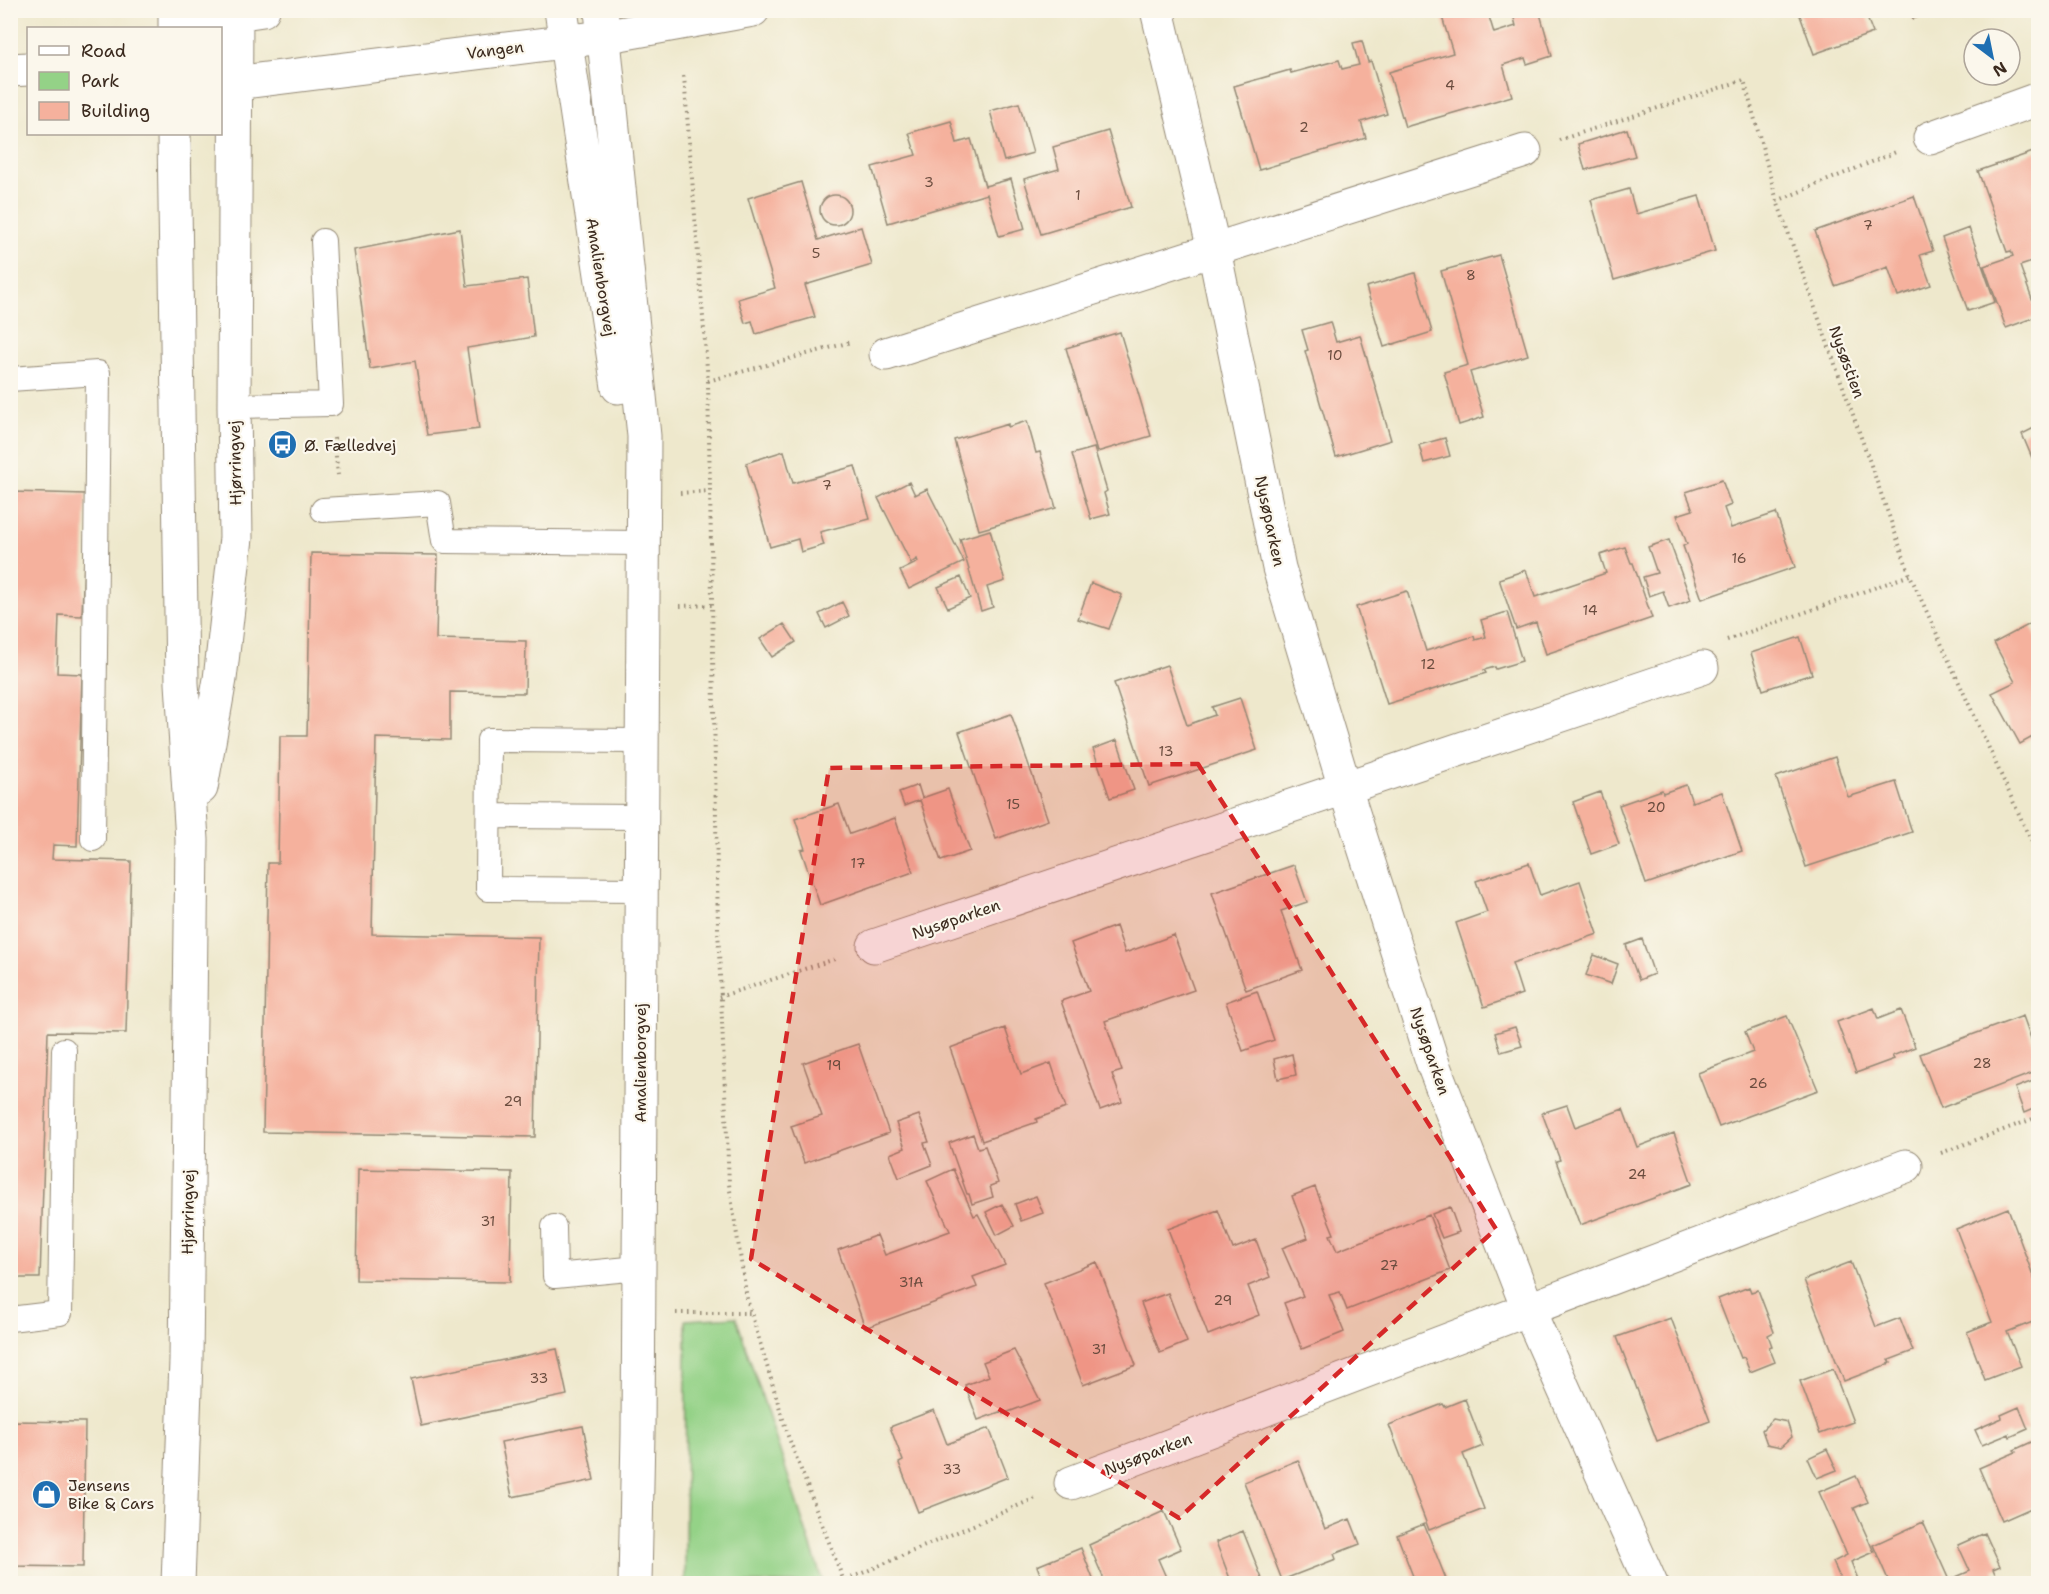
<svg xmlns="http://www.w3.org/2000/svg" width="2049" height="1594" font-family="'Shantell Sans',sans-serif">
	<rect width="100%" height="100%" fill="#fbf7ec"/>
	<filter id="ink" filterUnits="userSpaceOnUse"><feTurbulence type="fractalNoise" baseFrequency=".0167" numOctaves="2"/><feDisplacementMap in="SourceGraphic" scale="12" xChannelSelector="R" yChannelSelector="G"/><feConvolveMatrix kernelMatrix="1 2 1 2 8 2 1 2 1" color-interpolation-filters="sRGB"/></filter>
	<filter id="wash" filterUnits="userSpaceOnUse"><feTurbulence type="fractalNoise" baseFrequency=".008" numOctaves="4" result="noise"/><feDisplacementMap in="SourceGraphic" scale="24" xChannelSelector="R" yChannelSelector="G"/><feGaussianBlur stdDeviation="1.35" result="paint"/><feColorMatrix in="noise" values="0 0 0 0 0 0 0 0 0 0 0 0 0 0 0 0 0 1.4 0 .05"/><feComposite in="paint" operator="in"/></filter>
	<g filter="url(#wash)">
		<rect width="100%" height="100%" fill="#eee8cc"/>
		<path fill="#94d287" stroke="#687e52" stroke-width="1.5" d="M736 1317 823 1583H685L686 1320Z"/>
		<g id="blocks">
			<path fill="#f5b19d" d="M1464 10H1487L1494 33 1516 26 1513 14 1525 10H1539L1552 56 1527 64 1525 58 1503 65 1512 96 1405 127 1389 72 1453 53 1442 17Z
				M1798 10H1864L1873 33 1814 54Z
				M1910 10H1937V11L1913 19Z
				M1362 41 1368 62 1371 61 1387 114 1361 122 1366 138 1259 170 1234 86 1290 70 1291 73 1339 60 1342 69 1359 65 1353 43Z
				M1019 103 1033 153 1004 161 990 111Z
				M951 121 957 143 971 139 985 186 1011 179 1025 229 999 236 987 194 888 223 872 167 916 155 909 133Z
				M1627 129 1635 156 1585 170 1578 144Z
				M1108 131 1131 207 1041 234 1024 179 1059 169 1053 147Z
				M2036 151 2038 157V260L2020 266 2038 316 2006 328 1984 266 2013 256 2011 251 2007 252 1978 171Z
				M801 182 818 240 861 227 872 265 805 285 815 317 756 334 752 321 745 323 738 299 775 288 748 198Z
				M1629 189 1636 214 1699 196 1715 251 1614 280 1591 200Z
				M820 210a15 15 0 1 1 30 0a15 15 0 1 1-30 0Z
				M1914 196 1933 251 1920 255 1931 285 1898 296 1888 267 1835 286 1815 231Z
				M1969 228 1995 302 1968 311 1942 238Z
				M460 229 467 286 527 279 534 337 467 348 479 429 427 435 415 361 370 369 354 250Z
				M1499 255 1528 355 1470 372 1484 417 1459 425 1444 372 1468 365 1441 271Z
				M1415 273 1432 332 1384 347 1366 287Z
				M1330 322 1336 342 1360 335 1391 440 1336 457 1305 351 1308 350 1302 330Z
				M1120 332 1151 436 1097 452 1066 348Z
				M1027 421 1036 453 1040 452 1056 508 979 530 954 440 1008 424V427Z
				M2038 426V472L2022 434Z
				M1445 438 1450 456 1424 463 1419 445Z
				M1094 448 1107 491 1104 493 1110 514 1091 519 1072 454Z
				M784 451 793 483 855 466 870 519 820 532 824 545 801 552 798 539 770 547 746 463Z
				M1722 480 1731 505 1724 508 1731 528 1776 513 1795 567 1702 599 1683 546 1687 544 1677 515 1693 510 1686 492Z
				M909 482 915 495 927 489 964 562 909 589 900 571 918 562 917 559 911 563 878 498Z
				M11 492 86 494 82 616 59 615 57 673 82 674 77 846 53 845 52 859 131 861 126 1033 48 1032 40 1278H10Z
				M990 530 1005 581 987 587 993 607 981 611 960 539Z
				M1669 540 1691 600 1669 608 1663 591 1649 596 1643 577 1657 573 1648 547Z
				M1625 547 1631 563H1633L1652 618 1546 654 1536 622 1516 629 1499 579 1526 570 1535 597 1606 573 1600 555Z
				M311 553 438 555 436 639 526 641 525 693 450 692V740L376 738 372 934 539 937 535 1137 263 1132 268 863H278L280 736H307Z
				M961 577 970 598 948 608 938 587Z
				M1091 583 1122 595 1109 629 1078 619Z
				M1407 591 1426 651 1474 636 1475 640 1486 637 1481 620 1507 612 1522 661 1496 669 1495 667 1484 670 1486 673 1387 704 1356 607Z
				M842 602 849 616 826 628 819 614Z
				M784 624 796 642 772 657 760 639Z
				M2030 624 2038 640V734L2020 744 1992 693 2015 682 1994 643Z
				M1800 637 1812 674 1763 690 1751 653Z
				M1167 665 1187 725 1215 715 1212 707 1240 698 1257 750 1149 786 1114 683Z
				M1011 714 1048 820 996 839 959 732Z
				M1117 740 1134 790 1110 798 1093 749Z
				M1835 757 1848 797 1896 782 1912 832 1806 867 1776 777Z
				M918 785 922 798 948 789 970 851 941 861 920 800 904 806 899 792Z
				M1686 785 1692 802 1722 792 1742 851 1646 884 1619 805 1662 790 1663 793Z
				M1600 792 1619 844 1591 854 1573 802Z
				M839 804 850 834 895 818 913 872 820 905 801 850 805 849 795 819Z
				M1529 863 1540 895 1580 881 1598 934 1512 963 1522 994 1484 1007 1456 923 1487 912 1476 881Z
				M1294 865 1307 902 1281 911 1302 970 1246 990 1212 893Z
				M1116 926 1125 953 1174 935 1194 990 1105 1021 1122 1071 1112 1074 1122 1102 1100 1110 1061 1001 1089 991 1071 943Z
				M1642 939 1654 974 1639 980 1626 945Z
				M1594 955 1618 964 1611 984 1586 975Z
				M1257 991 1274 1040 1243 1051 1226 1002Z
				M1874 1008 1878 1019 1901 1010 1915 1047 1892 1056 1894 1059 1856 1073 1837 1022Z
				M1787 1016 1818 1090 1719 1127 1698 1073 1753 1052 1745 1032Z
				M2023 1016 2038 1058V1071L1941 1108 1920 1054Z
				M1515 1027 1522 1046 1501 1052 1495 1033Z
				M1005 1028 1021 1074 1051 1063 1066 1108 1036 1119 1037 1122 982 1141 950 1048Z
				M858 1044 889 1133 804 1163 791 1126 822 1116 803 1063Z
				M1292 1054 1296 1075 1278 1079 1274 1059Z
				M2038 1079V1107L2024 1113 2015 1088Z
				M1567 1105 1575 1127 1623 1109 1637 1147 1674 1133 1692 1184 1580 1225 1556 1161 1560 1160 1542 1113Z
				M919 1115 929 1142 924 1143 932 1165 899 1178 890 1154 905 1148 896 1123Z
				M973 1134 978 1148 985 1146 998 1183 990 1186 993 1197 972 1204 969 1194H967L949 1143Z
				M358 1169 512 1172 510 1282 356 1280Z
				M953 1169 974 1216 978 1214 1005 1265 973 1277 977 1287 865 1328 838 1250 877 1235 885 1255 950 1231 927 1181Z
				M1315 1187 1334 1234 1330 1235 1337 1251 1429 1215 1450 1270 1347 1310 1340 1292 1329 1295 1344 1332 1302 1349 1284 1303 1303 1296 1282 1248 1308 1238 1292 1196Z
				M1036 1196 1043 1213 1021 1221 1015 1204Z
				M1002 1204 1014 1226 997 1235 986 1212Z
				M1450 1207 1459 1232 1442 1238 1432 1214Z
				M2008 1208 2038 1289V1320L2007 1332 2021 1366 1985 1380 1967 1332 1992 1322 1956 1229Z
				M1218 1210 1233 1249 1256 1240 1270 1277 1248 1286 1259 1315 1208 1335 1168 1229Z
				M1097 1262 1136 1365 1083 1385 1044 1283Z
				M1851 1262 1876 1327 1900 1318 1913 1351 1889 1360 1891 1363 1844 1381 1804 1280Z
				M1749 1287 1751 1292 1758 1290 1774 1332 1768 1335 1772 1346 1769 1347 1775 1362 1750 1372 1744 1357 1741 1358 1718 1299Z
				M1168 1293 1187 1342 1160 1353 1141 1303Z
				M1671 1318 1710 1421 1657 1441 1617 1337Z
				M557 1349 567 1395 421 1426 411 1379Z
				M1014 1350 1040 1400 1003 1414 1002 1411 978 1420 965 1385 989 1376 983 1362Z
				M1833 1369 1853 1422 1820 1434 1800 1381Z
				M1465 1399 1483 1446 1463 1454 1484 1509 1429 1530 1389 1425 1443 1404 1445 1407Z
				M2019 1407 2028 1429 2010 1437 2009 1434 1982 1445 1975 1430 2002 1418 2001 1415Z
				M934 1410 947 1444 989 1428 1008 1477 918 1512 899 1463 903 1461 890 1427Z
				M1773 1419 1787 1422 1792 1437 1781 1447 1767 1444 1762 1430Z
				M10 1421 85 1422 83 1567 10 1566Z
				M583 1426 594 1480 512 1497 501 1442Z
				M2038 1439V1505L2002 1521 1979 1468 2016 1452 2014 1450Z
				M1827 1449 1837 1470 1817 1478 1808 1458Z
				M1298 1460 1325 1529 1350 1519 1360 1544 1334 1554 1336 1559 1282 1580 1244 1482Z
				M1856 1476 1868 1502 1854 1508 1874 1552 1851 1562 1860 1584H1827L1840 1578 1833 1562 1847 1555 1819 1492Z
				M1164 1511 1181 1549 1158 1559 1169 1584H1106L1089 1545Z
				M1923 1522 1949 1580 1970 1571 1958 1545 1985 1533 2000 1566 1993 1569 1999 1584H1890L1873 1545Z
				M1424 1524 1448 1584H1416L1397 1535Z
				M1243 1531 1263 1581 1256 1584H1232L1216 1542Z
				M1081 1548 1095 1584H1044L1037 1566Z"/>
		</g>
	</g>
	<g filter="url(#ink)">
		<use href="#blocks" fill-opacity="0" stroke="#948975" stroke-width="1.5"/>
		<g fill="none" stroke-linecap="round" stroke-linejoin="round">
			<defs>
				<path id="lane" d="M10 379 98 373 93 839
					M234 406 331 404 323 241
					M323 510 438 503 444 541 642 543
					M489 816 641 817
					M640 890 488 889 489 740 641 741
					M554 1227 555 1276 639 1268
					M10 1319 60 1313 64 1050"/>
				<path id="street" d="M561 10 618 387
					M601 10 644 436 638 1433 635 1584
					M1157 10 1214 250 1279 568 1345 788 1433 1064 1528 1309 1651 1584
					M10 70 28 69
					M1930 138 2038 99
					M886 354 1525 151
					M874 946 1702 668
					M1071 1483 1906 1166"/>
				<path id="secondary" d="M175 28V10
					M196 28 236 14 263 10
					M220 81 235 83 603 37 753 10
					M174 134 182 683 192 840 186 1361 178 1584
					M201 788 220 679 236 538 234 406 236 10"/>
			</defs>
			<use href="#lane" stroke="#948975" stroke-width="26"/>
			<use href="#street" stroke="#948975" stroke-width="35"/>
			<use href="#secondary" stroke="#948975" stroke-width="35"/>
			<path stroke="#948975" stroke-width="4" stroke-dasharray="1.5 4.5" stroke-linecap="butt" d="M684 76 708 381 718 928 729 1184 747 1299 788 1436 845 1584
				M1559 140 1744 80 1777 201 1910 575 2038 856
				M1777 201 1896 152
				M708 381 851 342
				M334 438 338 475
				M680 493 710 491
				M680 606 712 605
				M1727 640 1910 575
				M719 997 838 958
				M1941 1153 2038 1117
				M676 1313H751
				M842 1584 844 1581 1038 1497"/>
			<use href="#lane" stroke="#fff" stroke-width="24"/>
			<use href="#street" stroke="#fff" stroke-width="33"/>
			<use href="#secondary" stroke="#fff" stroke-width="33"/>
		</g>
	</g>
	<path fill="#d62828" fill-opacity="0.2" stroke="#d62828" stroke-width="4.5" stroke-dasharray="12 8" stroke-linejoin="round" d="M1198 764 1496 1229 1179 1518 751 1259 829 768Z"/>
	<defs>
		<symbol id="bus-disc" viewBox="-11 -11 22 22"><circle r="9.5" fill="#1f6fb2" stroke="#fbf7ec"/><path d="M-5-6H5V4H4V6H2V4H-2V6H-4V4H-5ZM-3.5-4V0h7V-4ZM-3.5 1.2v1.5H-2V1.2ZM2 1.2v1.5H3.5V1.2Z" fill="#fff"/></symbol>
		<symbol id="shop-disc" viewBox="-11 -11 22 22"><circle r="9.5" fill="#1f6fb2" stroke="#fbf7ec"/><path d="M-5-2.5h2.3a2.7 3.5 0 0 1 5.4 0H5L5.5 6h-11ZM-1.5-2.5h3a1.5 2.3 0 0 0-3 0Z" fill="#fff"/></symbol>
	</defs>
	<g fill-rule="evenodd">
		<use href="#bus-disc" x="266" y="428" width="33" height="33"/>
		<use href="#shop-disc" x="30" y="1478" width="33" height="33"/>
	</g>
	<g text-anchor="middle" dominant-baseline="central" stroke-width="4.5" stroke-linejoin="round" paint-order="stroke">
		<g font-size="14" fill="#6a4c3e">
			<text x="1450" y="85">4</text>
			<text x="1304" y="127">2</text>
			<text x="929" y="182">3</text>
			<text x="1078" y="195">1</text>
			<text x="1868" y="225">7</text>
			<text x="816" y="253">5</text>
			<text x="1471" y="275">8</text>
			<text x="1335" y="355">10</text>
			<text x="827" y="485">7</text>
			<text x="1739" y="558">16</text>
			<text x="1590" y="610">14</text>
			<text x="1428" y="664">12</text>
			<text x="1166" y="751">13</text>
			<text x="1013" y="804">15</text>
			<text x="1656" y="807">20</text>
			<text x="858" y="863">17</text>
			<text x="1982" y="1063">28</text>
			<text x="834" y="1065">19</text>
			<text x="1758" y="1083">26</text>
			<text x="513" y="1101">29</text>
			<text x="1637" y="1174">24</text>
			<text x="488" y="1221">31</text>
			<text x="1389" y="1265">27</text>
			<text x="911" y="1282">31A</text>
			<text x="1223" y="1300">29</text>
			<text x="1099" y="1349">31</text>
			<text x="539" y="1378">33</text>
			<text x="952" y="1469">33</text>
		</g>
		<g font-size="16" fill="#3b2a1e" stroke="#fbf7ec">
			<text transform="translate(495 50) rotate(-7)">Vangen</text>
			<text transform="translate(601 277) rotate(81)">Amalienborgvej</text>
			<text transform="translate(1847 362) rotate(70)">Nysøstien</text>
			<text transform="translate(235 463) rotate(-91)">Hjørringvej</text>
			<text transform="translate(1270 521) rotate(78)">Nysøparken</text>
			<text transform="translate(956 919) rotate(-19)">Nysøparken</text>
			<text transform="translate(1430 1051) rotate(71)">Nysøparken</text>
			<text transform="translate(640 1063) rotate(-90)">Amalienborgvej</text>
			<text transform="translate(188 1212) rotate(-89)">Hjørringvej</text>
			<text transform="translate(1148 1454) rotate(-21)">Nysøparken</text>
		</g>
		<g font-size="16" fill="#3b2a1e" stroke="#fbf7ec" text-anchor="start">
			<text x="304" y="445">Ø. Fælledvej</text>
			<text x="68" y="1485">Jensens<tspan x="68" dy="18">Bike &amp; Cars</tspan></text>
		</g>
	</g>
	<rect width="2049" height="1594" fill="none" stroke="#fbf7ec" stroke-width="36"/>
	<rect x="27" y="27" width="195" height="108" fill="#fbf7ec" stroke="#aea59a" stroke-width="1.5"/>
	<rect x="39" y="46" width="30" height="9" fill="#ffffff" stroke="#aea59a" stroke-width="1.5"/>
	<text x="81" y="57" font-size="18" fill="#3b2a1e">Road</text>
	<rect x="39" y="72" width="30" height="18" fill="#94d287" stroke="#aea59a" stroke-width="1.5"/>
	<text x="81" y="87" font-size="18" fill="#3b2a1e">Park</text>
	<rect x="39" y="102" width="30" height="18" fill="#f5b19d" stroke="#aea59a" stroke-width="1.5"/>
	<text x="81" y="117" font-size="18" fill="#3b2a1e">Building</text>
	<g transform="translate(1992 57) rotate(148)"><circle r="28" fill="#fbf7ec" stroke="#aea59a" stroke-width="1.5"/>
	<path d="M0-4.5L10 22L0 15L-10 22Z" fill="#1f6fb2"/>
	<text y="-9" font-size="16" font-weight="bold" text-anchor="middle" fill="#3b2a1e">N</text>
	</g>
</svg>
